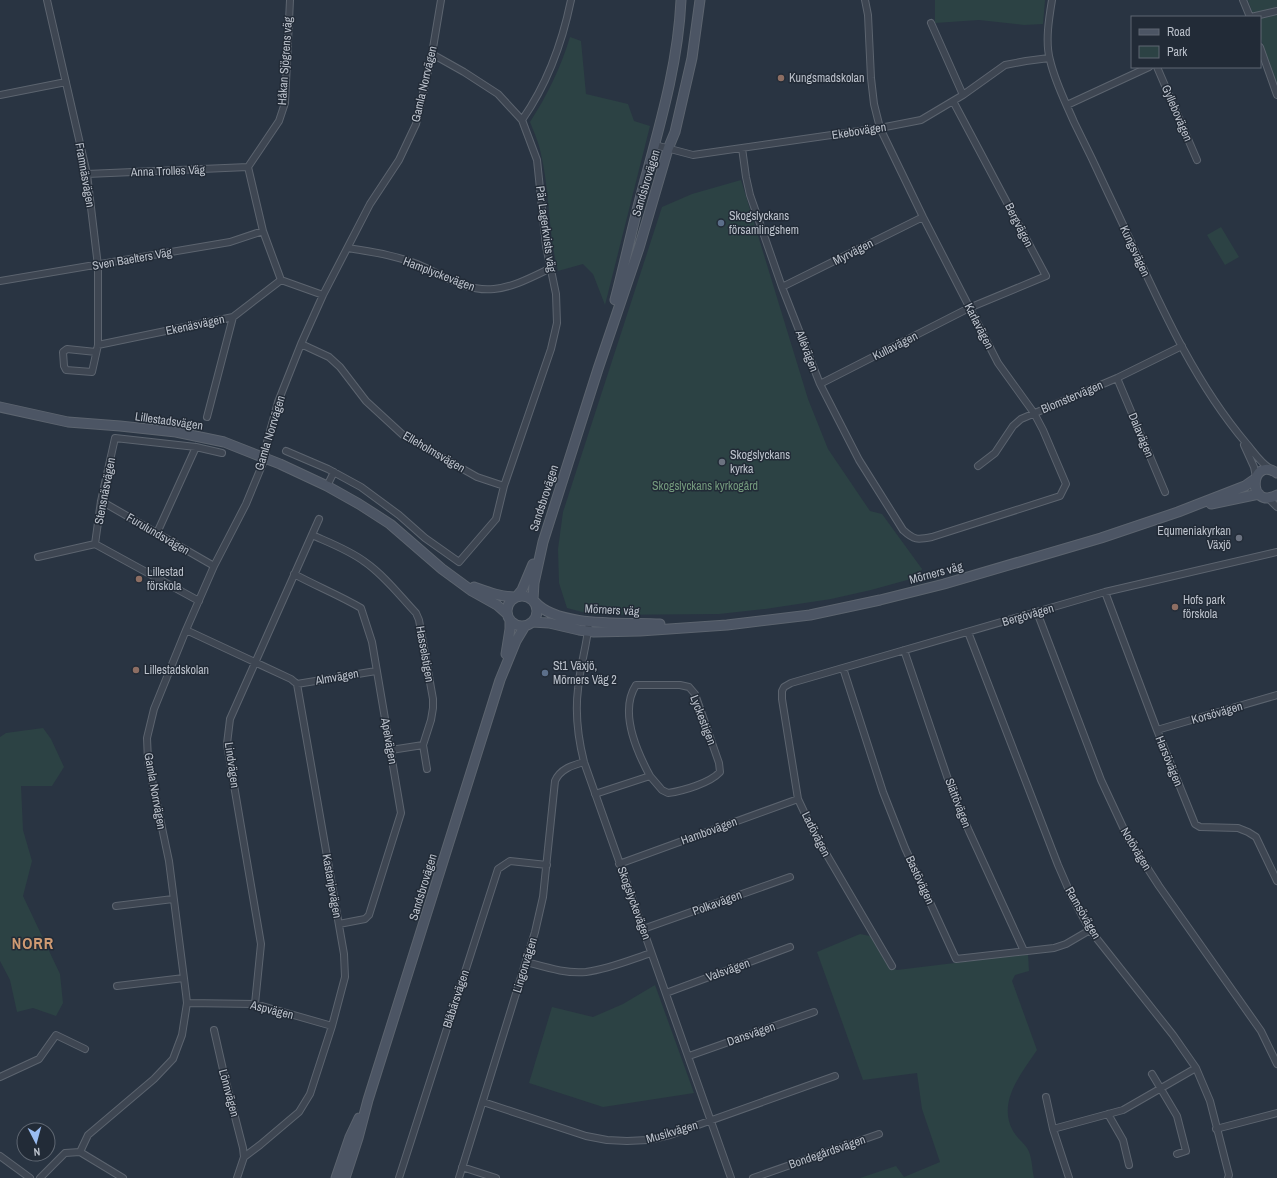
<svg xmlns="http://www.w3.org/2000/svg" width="1277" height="1178" font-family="'Archivo Narrow',sans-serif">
	<rect width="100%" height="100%" fill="#293442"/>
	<path fill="#2c4244" d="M935 0H1045L1043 24 1024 25 979 20 935 23Z
		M1248 0H1277V86L1260 36V17H1254Z
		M570 37 581 41 586 94 628 104 634 121 650 126 605 305 593 274 583 264 558 271C548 233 550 193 541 154 539 143 534 132 530 122 547 96 561 67 570 37Z
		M741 180 808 399 828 449 870 511 882 514 922 569 918 577 871 590 831 599 765 609 719 614 596 615 586 613 567 608 559 583 558 549 563 512 662 207 692 194Z
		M1221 227 1239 257 1225 265 1207 235Z
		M43 728 51 739 64 767 52 786H21L23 830 32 861 23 896 60 974 63 1003 56 1016 33 1008 17 1012 10 980 0 961V737L6 733Z
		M860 934 870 936 887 965 897 970 1028 954 1029 971 1015 975 1012 981 1037 1050C1021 1074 997 1102 1013 1131 1017 1138 1023 1142 1027 1148 1032 1155 1032 1169 1034 1178H860L896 1166 904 1177 940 1162 922 1109 917 1073 863 1080 817 952Z
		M655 985 694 1093 603 1107 529 1083 552 1007 593 1017 623 1004Z"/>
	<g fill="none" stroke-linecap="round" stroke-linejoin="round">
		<defs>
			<path id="street" d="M47 0 87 174 98 266V345L92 372 66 370 64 366 63 352 67 349 96 352
				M290 0 285 103 279 121 248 167 263 231 281 280 323 295
				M1052 0C1049 18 1045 42 1050 60 1055 82 1065 101 1074 122 1086 146 1098 171 1109 195 1150 280 1185 371 1246 443 1253 451 1261 464 1271 469
				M1243 0 1250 17
				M1251 17 1277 11
				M931 23 963 95
				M1260 47 1277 95
				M1157 67 1197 160
				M0 95 66 82
				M1067 105 1149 67
				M522 120C548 83 562 44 571 0
				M655 145 693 155 880 128 921 120 963 95 1005 65 1026 61 1049 58
				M742 148 746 177 750 195 782 287 820 384 859 460 903 530C914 540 917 540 932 537L1060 496 1066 484 1043 430 1034 413 998 363 923 217 880 128 874 104 871 78 868 15 865 0
				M87 174 248 167
				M348 248C371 252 395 255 417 264 442 274 464 292 494 289 514 287 532 277 551 268
				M0 281 230 242 263 231
				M782 287 923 217
				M301 344 329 357 340 367 366 401 403 435 477 477 504 486
				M98 345 233 317 281 280
				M1117 378 1165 492
				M820 384 969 308 1046 276 953 101
				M207 417 233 317
				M1244 445 1254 467 1256 477
				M286 451 328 469 361 487 399 515 425 538 459 562 496 519 504 486 551 349 557 323 556 294 546 246 537 160 522 120 498 94 464 72 432 54
				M978 466 995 453 1013 426 1021 419 1117 378 1182 346
				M327 486 334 472
				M1268 498 1277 507
				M101 501 214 566
				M157 533 196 447
				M312 535C330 543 349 550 365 562 385 576 400 596 416 613L419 620 433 699V708L431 720 423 745 391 750
				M95 544 101 501 115 438 196 447 222 453
				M95 544 199 601
				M38 557 95 544
				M294 574C316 586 339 595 361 608L372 642 401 813 369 915 365 919 339 924
				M1105 592 1157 730 1195 824 1200 827 1238 828 1248 832 1256 837 1277 881
				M1037 612 1101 780 1128 838 1159 886 1261 1031 1277 1064
				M589 622C587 645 580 666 578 689 575 713 578 738 584 762L731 1178
				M186 630 291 679 297 684 344 954 345 977 332 1026 310 1094 299 1112 260 1145 244 1157 237 1178
				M968 632 1058 865 1071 895 1090 930 1173 1035 1196 1068 1210 1101 1229 1175 1228 1178
				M904 650 952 791 969 831 1024 951
				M843 668 883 792 905 848 956 959 1054 948 1066 944 1090 930
				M297 684 376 671
				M1157 730 1277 695
				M423 745 427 769
				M595 794 650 776 662 790 668 793C683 791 710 783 720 772L719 763 695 694 689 687 680 685H636C619 711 637 752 650 776
				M619 864 798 799
				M116 906 173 899
				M643 929 790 877
				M526 962C545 967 566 974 586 972 609 969 630 960 651 953
				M892 966 814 833 798 799 782 699V691L784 687 791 683 1105 592 1277 552
				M117 986 184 978
				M666 993 790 947
				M187 1003 255 1004 332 1026
				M255 1004 261 944 227 744 230 719 319 519
				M214 1030 224 1074 243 1148 244 1157
				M689 1056 814 1012
				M1152 1074 1177 1116 1186 1151 1177 1154
				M0 1077 39 1059 56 1035 85 1049
				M1046 1097 1053 1129 1069 1178
				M483 1102 586 1136 607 1140 627 1141 648 1140 670 1135 835 1076
				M1108 1114 1123 1140 1129 1165
				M1053 1129 1123 1110 1196 1068
				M1216 1129 1277 1113
				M80 1152 88 1135 154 1079 173 1059 182 1035 187 1003 186 994 169 861 148 761 147 738 154 709 186 630 214 566 246 504 265 458 267 442 278 402 301 344 323 295 370 204 399 160 416 124 432 54 441 0
				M80 1152 123 1178
				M0 1156 30 1178
				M462 1167 496 1178
				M40 1178 65 1153 80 1152
				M399 1178 498 869 510 861 547 865
				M459 1178 535 932 543 897 555 781C560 769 573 765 584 762
				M753 1178 879 1134"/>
			<path id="secondary" d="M615 300C624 266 631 233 640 199 657 134 678 68 681 0
				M0 407 68 422 120 426 176 432 224 442 280 464 327 486 359 504 390 524 442 569 472 591 497 605 506 613
				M1277 473C1249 455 1247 511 1277 495
				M1211 504 1259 494
				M474 587C488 592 501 597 515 597
				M507 611a15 15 0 1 1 30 0a15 15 0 1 1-30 0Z
				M517 596 522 590 533 564
				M533 600 534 583 543 542 598 369 639 248 668 149 675 132 692 58 700 0
				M535 602C558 628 626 622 660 624
				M532 622 549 623 579 630 594 632 640 631 727 625 810 615 880 600 944 584 1101 538 1178 512 1245 486 1255 479
				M506 654 510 629V620
				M336 1178 350 1137 359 1118
				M345 1178 358 1138 368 1100 500 680 516 641 525 626"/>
		</defs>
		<use href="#street" stroke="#5c646f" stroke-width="8"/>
		<use href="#secondary" stroke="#5c646f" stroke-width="11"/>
		<use href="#street" stroke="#3e4652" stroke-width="6"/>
		<use href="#secondary" stroke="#4c5564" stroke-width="9"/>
	</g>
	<g fill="#8d6e63" stroke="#222b37" stroke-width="1.5">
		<circle cx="781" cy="78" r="4"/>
		<circle cx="139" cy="579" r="4"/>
		<circle cx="1175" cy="607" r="4"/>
		<circle cx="136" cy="670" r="4"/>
	</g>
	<g fill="#5c6f8a" stroke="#222b37" stroke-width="1.5">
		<circle cx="721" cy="223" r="4"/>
		<circle cx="545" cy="673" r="4"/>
	</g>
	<g fill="#6b7280" stroke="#222b37" stroke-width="1.5">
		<circle cx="722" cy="462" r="4"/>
		<circle cx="1239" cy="538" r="4"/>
	</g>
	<g text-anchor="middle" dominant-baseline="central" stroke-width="3" stroke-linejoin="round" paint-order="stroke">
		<g font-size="12" fill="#bbc1cb" stroke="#222b37">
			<text transform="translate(285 61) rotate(-86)">Håkan Sjögrens väg</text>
			<text transform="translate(424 84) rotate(-77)">Gamla Norrvägen</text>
			<text transform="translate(1177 113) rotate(67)">Gyllebovägen</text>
			<text transform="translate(859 131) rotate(-9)">Ekebovägen</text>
			<text transform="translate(168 171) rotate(-2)">Anna Trolles Väg</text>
			<text transform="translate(85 175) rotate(80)">Framnäsvägen</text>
			<text transform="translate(646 183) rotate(-73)">Sandsbrovägen</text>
			<text transform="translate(1019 225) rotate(63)">Bergvägen</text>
			<text transform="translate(546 229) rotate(82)">Pär Lagerkvists väg</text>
			<text transform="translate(1135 251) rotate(65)">Kungsvägen</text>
			<text transform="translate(853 252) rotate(-27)">Myrvägen</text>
			<text transform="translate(132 259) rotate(-10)">Sven Baelters Väg</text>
			<text transform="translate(439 274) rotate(21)">Hamplyckevägen</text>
			<text transform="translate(195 325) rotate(-12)">Ekenäsvägen</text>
			<text transform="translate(979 326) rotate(63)">Karlavägen</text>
			<text transform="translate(895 346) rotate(-27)">Kullavägen</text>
			<text transform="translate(807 351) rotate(69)">Allévägen</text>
			<text transform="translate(1072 397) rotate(-23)">Blomstervägen</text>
			<text transform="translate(169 421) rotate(8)">Lillestadsvägen</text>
			<text transform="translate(270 433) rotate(-73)">Gamla Norrvägen</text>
			<text transform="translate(1141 435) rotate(67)">Dalavägen</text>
			<text transform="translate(434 452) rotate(30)">Elleholmsvägen</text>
			<text transform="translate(105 491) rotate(-79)">Stensnäsvägen</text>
			<text transform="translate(544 498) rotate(-72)">Sandsbrovägen</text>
			<text transform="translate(158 534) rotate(30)">Furulundsvägen</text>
			<text transform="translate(936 573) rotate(-15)">Mörners väg</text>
			<text transform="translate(612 610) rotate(3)">Mörners väg</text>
			<text transform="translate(1028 615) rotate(-16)">Bergövägen</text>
			<text transform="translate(425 654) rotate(80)">Hasselstigen</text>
			<text transform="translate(337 677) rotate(-10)">Almvägen</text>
			<text transform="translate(1217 713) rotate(-16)">Korsövägen</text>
			<text transform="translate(703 720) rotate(69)">Lyckestigen</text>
			<text transform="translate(389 741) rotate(80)">Apelvägen</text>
			<text transform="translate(1169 761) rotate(68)">Harsövägen</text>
			<text transform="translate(232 765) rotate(82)">Lindvägen</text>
			<text transform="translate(155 791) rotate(80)">Gamla Norrvägen</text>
			<text transform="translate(958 803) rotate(69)">Slättövägen</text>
			<text transform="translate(709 831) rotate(-20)">Hambovägen</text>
			<text transform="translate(816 834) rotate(63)">Ladövägen</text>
			<text transform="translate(1136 849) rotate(59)">Notövägen</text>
			<text transform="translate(920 880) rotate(65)">Bastövägen</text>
			<text transform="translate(332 886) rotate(80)">Kastanjevägen</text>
			<text transform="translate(423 887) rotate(-73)">Sandsbrovägen</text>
			<text transform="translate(634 903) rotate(70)">Skogslyckevägen</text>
			<text transform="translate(717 903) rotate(-20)">Polkavägen</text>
			<text transform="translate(1083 913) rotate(60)">Ramsövägen</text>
			<text transform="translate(525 965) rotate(-73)">Lingonvägen</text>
			<text transform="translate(728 970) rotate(-20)">Valsvägen</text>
			<text transform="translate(456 999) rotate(-72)">Blåbärsvägen</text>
			<text transform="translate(272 1010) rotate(14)">Aspvägen</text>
			<text transform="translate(751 1034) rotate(-19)">Dansvägen</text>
			<text transform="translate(229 1093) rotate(75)">Lönnvägen</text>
			<text transform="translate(672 1132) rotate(-16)">Musikvägen</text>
			<text transform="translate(827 1152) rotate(-19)">Bondegårdsvägen</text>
		</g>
		<g font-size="12" fill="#bbc1cb" stroke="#222b37" text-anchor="start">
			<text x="789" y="78">Kungsmadskolan</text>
			<text x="729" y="216">Skogslyckans<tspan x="729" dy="14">församlingshem</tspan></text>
			<text x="730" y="455">Skogslyckans<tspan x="730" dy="14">kyrka</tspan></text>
			<text x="1231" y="531" text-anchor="end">Equmeniakyrkan<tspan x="1231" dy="14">Växjö</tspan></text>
			<text x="147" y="572">Lillestad<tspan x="147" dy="14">förskola</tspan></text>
			<text x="1183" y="600">Hofs park<tspan x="1183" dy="14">förskola</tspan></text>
			<text x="553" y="666">St1 Växjö,<tspan x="553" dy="14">Mörners Väg 2</tspan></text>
			<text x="144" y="670">Lillestadskolan</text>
		</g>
		<g font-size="12" fill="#749a7d" stroke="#222b37">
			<text x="705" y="486">Skogslyckans kyrkogård</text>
		</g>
		<g font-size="16" font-weight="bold" letter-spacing="1" fill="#cf9a72" stroke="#222b37">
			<text x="33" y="943">NORR</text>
		</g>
	</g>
	<rect x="1131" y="16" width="130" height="52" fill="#222b37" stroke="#5f6772"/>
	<rect x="1139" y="29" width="20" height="6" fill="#4c5564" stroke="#5f6772"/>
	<text x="1167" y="36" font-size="12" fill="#bbc1cb">Road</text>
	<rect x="1139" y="46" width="20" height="12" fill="#2c4244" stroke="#5f6772"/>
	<text x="1167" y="56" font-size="12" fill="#bbc1cb">Park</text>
	<g transform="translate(36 1142) rotate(174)"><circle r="19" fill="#222b37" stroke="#5f6772"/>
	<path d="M0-3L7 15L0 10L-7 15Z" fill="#9abcf1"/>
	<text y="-6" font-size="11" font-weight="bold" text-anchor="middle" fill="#bbc1cb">N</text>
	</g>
</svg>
